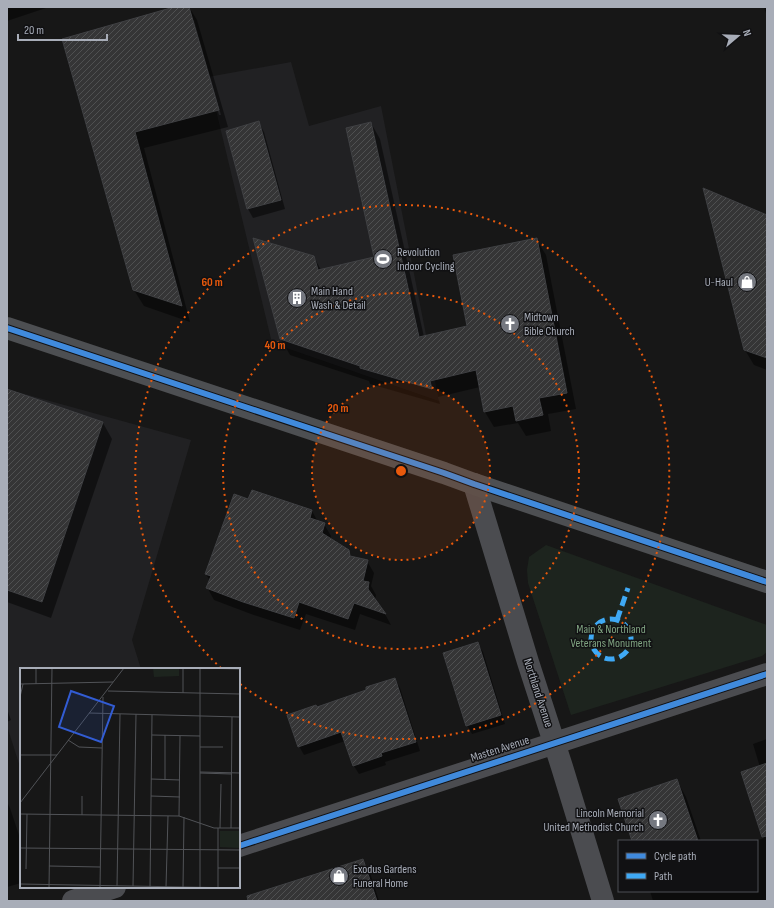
<svg xmlns="http://www.w3.org/2000/svg" width="774" height="908" font-family="'Sofia Sans Condensed',sans-serif">
	<defs>
		<pattern id="building-hatch" width="6" height="6" patternUnits="userSpaceOnUse"><rect width="6" height="6" fill="#353536"/><path d="M-1 1l2-2M0 6l6-6M5 7l2-2" fill="none" stroke="#4f5051"/></pattern>
	</defs>
	<rect width="100%" height="100%" fill="#171717"/>
	<path fill="#212123" d="M291 62 309 126 381 106 439 401 272 343 208 77Z
		M10 390 191 440 132 640 141 669H21V770L7 726V400Z"/>
	<path fill="#1d241e" d="M546 545 767 625V652L762 656 571 715 528 583 527 570 529 557Z"/>
	<path fill="#0007" fill-rule="evenodd" d="M7 7H49L7 21Z
		M177 7H189L197 20 228 127 144 148 190 322 144 306 134 290 64 40ZM192 20H194L221 115H219Z
		M764 7H767V17Z
		M259 123 264 132 285 209 253 218 248 209 227 132Z
		M371 123 380 139 424 337 469 327 536 239 546 255 576 409 548 414 551 431 526 436 518 423 494 427 485 412 480 387 438 397 440 404 370 384 369 381 290 355 281 339 314 257 321 270 375 258Z
		M767 216V370L754 365 745 350Z
		M7 390 103 423 112 439 51 618 7 602Z
		M249 501 312 511 318 522 324 524 331 536 330 539 348 551 351 557 367 561 374 573 371 586 376 595 375 600H349V602L385 614 391 625 360 614 355 630 306 614 300 630 251 614 214 600 207 587 210 581 206 574Z
		M477 643 483 652 505 724 472 734 467 725Z
		M395 680 400 688 420 751 385 762 386 765 359 774 354 766 345 741 304 755 299 746 317 708Z
		M7 709 11 720 7 722Z
		M767 739V901H653L650 891H757V841H755L764 838 742 773 760 767 753 744Z
		M677 781 686 797 701 841H633Z
		M7 802 10 808 21 841V883L7 887Z
		M362 860 370 873 379 901H258Z"/>
	<path fill="url(#building-hatch)" stroke="#3f4043" d="M174 7H189L219 110 135 132 182 306 133 290 62 39Z
		M259 121 281 200 247 209 226 131Z
		M371 122 419 337 467 326 453 255 537 238 567 393 539 398 543 415 516 421 513 406 484 412 476 370 430 381 432 389 360 368V366L280 339 253 238 314 256 318 270 374 257 346 128Z
		M703 188 767 215V358L744 350Z
		M7 389 103 422 42 602 7 590Z
		M252 490 312 510 310 518 325 523 322 533 349 550 350 556 368 560 363 581 369 582 368 589 386 614 354 603 348 619 299 602 294 618 243 602 206 588 211 576 205 574 234 494 248 499Z
		M478 642 501 715 466 726 443 653Z
		M395 678 416 742 381 753 382 756 353 766 341 732 298 747 287 715 316 705 317 707 366 690V687Z
		M767 763V836L762 837 741 772Z
		M677 779 698 841H632L618 799Z
		M363 859 377 901H248L247 896Z"/>
	<g fill="none" stroke-linecap="round" stroke-linejoin="round">
		<path stroke="#4b4c50" stroke-width="22" d="M474 484 528 662 562 767 603 901
			M239 846 767 674
			M73 901 115 887"/>
		<path stroke="#4d4f52" stroke-width="22" d="M7 328 444 473 474 484 767 582"/>
		<path stroke="#3fa9f5" stroke-width="5" stroke-dasharray="10 5" stroke-linecap="butt" d="M591 639a20 20 0 1 1 40 0a20 20 0 1 1-40 0Z
			M617 620 628 588"/>
		<defs>
			<path id="cycleway" d="M7 328 444 473 474 484 767 582
				M239 846 767 674"/>
		</defs>
		<use href="#cycleway" stroke="#111113" stroke-width="8"/>
		<use href="#cycleway" stroke="#408adc" stroke-width="6"/>
	</g>
	<circle cx="401" cy="471" r="89" fill="#e8590c" fill-opacity=".12"/>
	<g fill="none" stroke="#e8590c" stroke-width="2" stroke-dasharray="2 4">
		<circle cx="401" cy="471" r="89"/>
		<circle cx="401" cy="471" r="178"/>
		<path d="M221 668A267 267 0 1 1 240 684"/>
	</g>
	<defs>
		<symbol id="stadium-disc" viewBox="-11 -11 22 22"><circle r="9.5" fill="#757880" stroke="#111113"/><path d="M0-5a6.5 5 0 1 0 0 10a6.5 5 0 1 0 0-10ZM-3.5-1.8h7v3.6h-7Z" fill="#fff"/></symbol>
		<symbol id="shop-disc" viewBox="-11 -11 22 22"><circle r="9.5" fill="#757880" stroke="#111113"/><path d="M-5-2.5h2.3a2.7 3.5 0 0 1 5.4 0H5L5.5 6h-11ZM-1.5-2.5h3a1.5 2.3 0 0 0-3 0Z" fill="#fff"/></symbol>
		<symbol id="building-disc" viewBox="-11 -11 22 22"><circle r="9.5" fill="#757880" stroke="#111113"/><path d="M-4-6H4V6H1V3H-1V6H-4ZM-2.5-4.3h1.7v1.8h-1.7ZM.8-4.3h1.7v1.8H.8ZM-2.5-1h1.7V.8h-1.7ZM.8-1h1.7V.8H.8Z" fill="#fff"/></symbol>
		<symbol id="church-disc" viewBox="-11 -11 22 22"><circle r="9.5" fill="#757880" stroke="#111113"/><path d="M-1.2-6h2.4v3.5h3.3v2.4h-3.3V6h-2.4V-.1h-3.3v-2.4h3.3Z" fill="#fff"/></symbol>
	</defs>
	<g fill-rule="evenodd">
		<use href="#stadium-disc" x="372" y="248" width="22" height="22"/>
		<use href="#shop-disc" x="736" y="271" width="22" height="22"/>
		<use href="#building-disc" x="286" y="287" width="22" height="22"/>
		<use href="#church-disc" x="499" y="313" width="22" height="22"/>
		<use href="#church-disc" x="647" y="809" width="22" height="22"/>
		<use href="#shop-disc" x="328" y="865" width="22" height="22"/>
	</g>
	<g text-anchor="middle" dominant-baseline="central" stroke-width="3" stroke-linejoin="round" paint-order="stroke">
		<g font-size="12" fill="#a8adb8" stroke="#111113" text-anchor="start">
			<text x="397" y="252">Revolution<tspan x="397" dy="14">Indoor Cycling</tspan></text>
			<text x="733" y="282" text-anchor="end">U-Haul</text>
			<text x="311" y="291">Main Hand<tspan x="311" dy="14">Wash &amp; Detail</tspan></text>
			<text x="524" y="317">Midtown<tspan x="524" dy="14">Bible Church</tspan></text>
			<text x="644" y="813" text-anchor="end">Lincoln Memorial<tspan x="644" dy="14">United Methodist Church</tspan></text>
			<text x="353" y="869">Exodus Gardens<tspan x="353" dy="14">Funeral Home</tspan></text>
		</g>
		<g font-size="12" fill="#7fa381" stroke="#111113">
			<text x="611" y="629">Main &amp; Northland<tspan x="611" dy="14">Veterans Monument</tspan></text>
		</g>
		<g font-size="12" fill="#a8adb8" stroke="#111113">
			<text transform="translate(538 693) rotate(72)">Northland Avenue</text>
			<text transform="translate(500 749) rotate(-18)">Masten Avenue</text>
		</g>
	</g>
	<g transform="translate(20 668)">
		<rect width="220" height="220" fill="#171717"/>
		<path d="M133 0H159V8L134 9ZM200 163H220V180L200 179Z" fill="#1d241e"/>
		<path fill="none" stroke="#515357" stroke-width="1" d="M0 16 93 14M16 16V0M88 23 220 26M163 25V0M0 29 3 16M69 45 220 49M132 67 180 68M48 72 59 79 82 80M180 79H203M0 87H37M180 104 220 105M180 105 212 106M131 111 160 112M145 112V67M131 128 160 129M0 135 104 0M0 146 159 148 194 160H220M62 147V128M159 148 160 68M198 160V220M200 160 201 116M211 160 212 49M0 180 220 182M29 198 80 199M198 200H220M6 201 7 146M0 216 220 220M97 218 100 46M113 218 116 46M146 219 148 148M163 219 164 149M29 220 32 0M80 220 83 29M130 220 132 47M180 220V0L220 1"/>
		<path fill="#325cd3" fill-opacity="0.15" stroke="#325cd3" stroke-width="2" d="M51 23 94 38 81 74 39 59Z"/>
		<rect width="220" height="220" fill="none" stroke="#a8adb8" stroke-width="2"/>
	</g>
	<circle cx="401" cy="471" r="6" fill="#e8590c" stroke="#111113" stroke-width="2"/>
	<g font-size="12" text-anchor="middle" font-weight="bold" fill="#e8590c" stroke="#111113" stroke-width="3" stroke-linejoin="round" paint-order="stroke">
		<text x="212" y="286">60 m</text>
		<text x="275" y="349">40 m</text>
		<text x="338" y="412">20 m</text>
	</g>
	<rect width="774" height="908" fill="none" stroke="#a8adb8" stroke-width="16"/>
	<rect x="618" y="840" width="140" height="52" fill="#111113" stroke="#4d4f55"/>
	<rect x="626" y="853" width="20" height="6" fill="#408adc" stroke="#4d4f55"/>
	<text x="654" y="860" font-size="12" fill="#a8adb8">Cycle path</text>
	<rect x="626" y="873" width="20" height="6" fill="#3fa9f5" stroke="#4d4f55"/>
	<text x="654" y="880" font-size="12" fill="#a8adb8">Path</text>
	<g transform="translate(738 36) rotate(71)" stroke="#111113" stroke-width="3" paint-order="stroke">
	<path d="M0-3L7 15L0 10L-7 15Z" fill="#a8adb8"/>
	<text y="-6" font-size="11" font-weight="bold" text-anchor="middle" fill="#a8adb8">N</text>
	</g>
	<path d="M18 34v6h89v-6" fill="none" stroke="#a8adb8" stroke-width="2"/>
	<text x="24" y="34" font-size="12" fill="#a8adb8" stroke="#111113" stroke-width="3" paint-order="stroke">20 m</text>
</svg>
